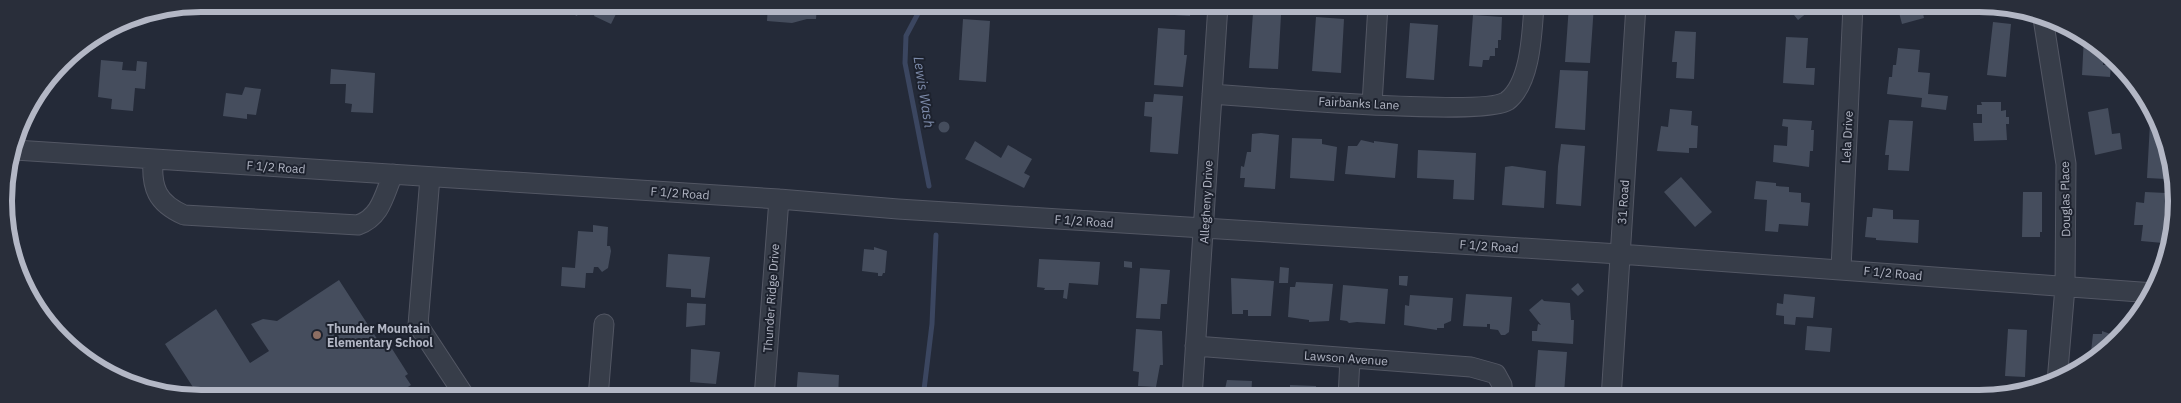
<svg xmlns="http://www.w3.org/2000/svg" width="2181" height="403" font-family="'IBM Plex Sans',sans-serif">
	<rect width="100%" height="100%" fill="#242a38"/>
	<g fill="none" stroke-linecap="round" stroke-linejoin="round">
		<path stroke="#3b4660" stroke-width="5" d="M923 4 906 36 905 63 929 186
			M923 398 932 324 936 235"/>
	</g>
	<path fill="#454d5d" d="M560 4H621L611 24 594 16 596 11 582 4 577 16 558 7Z
		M768 4H814L817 6 816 19H807L792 23 767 21Z
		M1160 5H1191L1190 16 1159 14Z
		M1413 5H1439V10L1413 8Z
		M1569 5H1594L1590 63 1565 62Z
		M1795 5H1817L1798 20 1794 15 1799 10Z
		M1897 5H1921L1924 18 1902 24Z
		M1253 13 1281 15 1278 69 1249 68Z
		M1473 15 1502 17 1501 40H1498V48H1495V56H1490L1489 60H1483L1482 67 1469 66Z
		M1316 17 1344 19 1341 73 1312 71Z
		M963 19 990 21 986 82 959 80Z
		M1993 22 2011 24 2006 77 1987 75Z
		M1410 23 1438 25 1434 80 1406 78Z
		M1158 28 1185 30 1184 55H1187L1183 87 1154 85Z
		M1675 31 1696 32 1694 79 1676 78 1677 62H1672Z
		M2084 36 2104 53 2103 65H2111L2110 77 2082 75Z
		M1786 37 1808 38 1806 68H1815L1814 85 1783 83Z
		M1898 48 1920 50 1918 72 1930 73 1928 94 1948 96 1946 110 1921 107 1922 98 1887 94 1889 77H1892L1893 65H1896Z
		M101 60 123 62 122 70 136 71 137 61 147 62 145 89 135 88 133 111 111 109 112 99 98 97Z
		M331 69 375 73 373 113 351 112 352 104 345 103 346 84H330Z
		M1560 70 1588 71 1585 130 1555 128Z
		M245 87 261 89 256 115 247 114V119L223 116 226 93 242 95Z
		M1154 94 1183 96 1178 154 1150 152 1152 117 1144 116 1145 102H1153Z
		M1981 102H2001V111L2006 110V117H2009V124H2006L2007 140 1974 141 1973 123H1982V114H1977V105H1982Z
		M2108 108 2112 134 2120 133 2122 149 2095 155 2088 112Z
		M1670 109 1692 111 1691 125 1698 126 1697 148H1689V153L1657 151 1661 126 1668 127Z
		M1783 119 1812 121 1811 130H1814L1813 151H1810L1809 167 1773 162 1774 145 1787 146 1788 127 1782 126Z
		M1889 120 1913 121 1909 171 1888 170 1889 155H1885Z
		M938.5 127a5.5 5.5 0 1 1 11 0a5.5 5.5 0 1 1-11 0Z
		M2150 123H2157L2169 148 2166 179 2147 178Z
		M1261 133 1279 135 1275 189 1244 187 1245 178H1240L1241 166 1244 167 1247 152H1251L1252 134Z
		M1292 138 1322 139V144L1337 147 1334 181 1290 178Z
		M1361 140 1370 142 1374 143V141L1398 144 1395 178 1345 174 1348 146H1357Z
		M975 141 1001 158 1008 145 1032 159 1024 173 1030 176 1024 188 965 159Z
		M1561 144 1585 146 1581 206 1556 204 1558 166Z
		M1418 150 1476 153 1474 200 1453 199 1454 180 1417 178Z
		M1512 166 1546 171 1544 208 1502 205 1505 167Z
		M1681 177 1712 212 1695 227 1664 192Z
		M1756 181 1776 183V186L1789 187V192L1801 193V202L1810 203 1808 226 1779 224 1778 232 1765 231 1767 200 1754 199Z
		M10 188 8 213H7L4 189Z
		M2023 192H2042V232H2040V237H2022Z
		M2145 192 2166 193 2163 243 2141 241 2143 225H2134L2136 202 2144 203Z
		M1873 208 1893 210V219L1919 220 1918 243 1876 240V238L1865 237 1867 217H1872Z
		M593 225 608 227 607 246H610L611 251 608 268 602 272 598 267H594L593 273H586L585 288 561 286 562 267 575 268 578 231 593 232Z
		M874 247 887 251 885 273H883L882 276H878V273L862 271 864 249 874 250Z
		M668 254 710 257 705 298 691 297V289L666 287Z
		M1039 259 1100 262 1098 285 1069 283 1067 299 1063 298 1064 290H1044L1045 288 1037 287Z
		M1124 261 1132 262V268L1124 267Z
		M1280 267 1289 268 1288 283H1279Z
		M1140 268 1170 270 1167 304H1161L1160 319 1136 318Z
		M1399 276H1408L1407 286 1399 285Z
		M1231 278 1274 281 1271 316H1248V310H1243V314H1232Z
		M339 280 383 348 389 344 408 374 405 376 411 385 403 390 408 398H200L165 344 216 309 250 363 269 351 251 324 263 319 277 321Z
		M1296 282 1333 284 1329 321 1309 322V320L1288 317 1290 287H1295Z
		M1578 283 1584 291 1578 296 1571 289Z
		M1343 285 1388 289 1385 324 1357 322 1349 323 1347 321 1340 320Z
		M1466 294 1512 297 1509 332 1505 335H1501L1498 330 1490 329V324H1487V327L1463 326Z
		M1784 294 1815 297 1813 318 1796 317 1795 325 1784 324V316L1776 315 1777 303 1783 304Z
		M1410 295 1453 298 1451 321 1444 324V328H1437V330L1404 325 1405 305 1409 306Z
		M1542 299 1544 301 1570 303 1571 320H1574L1573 344 1532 341V331H1537L1538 324 1541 325 1529 310Z
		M687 303 706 304 705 325 686 327Z
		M1807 326 1832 328 1830 352 1805 350Z
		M1136 329 1162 331 1163 365H1160L1156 387 1138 386 1139 372 1133 371Z
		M2008 329 2027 330 2025 377 2005 376Z
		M2102 331 2113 335V346L2090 361 2093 334H2102Z
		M691 349 720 352 716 384 690 382Z
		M1538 350 1567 352 1564 394H1560V399H1538L1539 388H1535Z
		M798 372 839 375 838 398 796 397Z
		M1227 380 1252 381 1251 398H1223Z
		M1290 385 1316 386 1317 398H1290Z
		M1382 390 1408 392V398H1381L1380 392Z
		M1137 394 1156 395V398H1137Z"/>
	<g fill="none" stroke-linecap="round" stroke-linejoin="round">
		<defs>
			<path id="minor" d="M2043 18 2066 164 2065 287 2057 382
				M1212 94C1254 97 1484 117 1507 101 1531 83 1532 32 1534 5
				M1372 104 1378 5
				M15 150 779 199 898 209 1619 254 2154 293
				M153 159C151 188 157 203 184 215L358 225C381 217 384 195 393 174
				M430 177 418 325 466 398
				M1841 269 1853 5
				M1195 346 1471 367 1496 374 1502 385 1503 398
				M598 398 604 324
				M764 398 779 199
				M1192 398 1218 5
				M1348 398 1350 358
				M1611 399 1636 5"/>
		</defs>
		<use href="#minor" stroke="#535764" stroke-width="21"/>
		<use href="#minor" stroke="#373d49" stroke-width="19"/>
	</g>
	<circle fill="#8d6e63" stroke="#1d222e" stroke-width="2" cx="317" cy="335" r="5"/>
	<g text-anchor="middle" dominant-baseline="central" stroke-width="4" stroke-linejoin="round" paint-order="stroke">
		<g font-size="12" fill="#b3b7c5" stroke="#1d222e">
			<text transform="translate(1359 103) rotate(3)">Fairbanks Lane</text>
			<text transform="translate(1847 137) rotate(-87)">Lela Drive</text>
			<text transform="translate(276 167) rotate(4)">F 1/2 Road</text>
			<text transform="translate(680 193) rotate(4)">F 1/2 Road</text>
			<text transform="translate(2065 199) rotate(-91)">Douglas Place</text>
			<text transform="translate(1206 202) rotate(-87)">Allegheny Drive</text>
			<text transform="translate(1623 202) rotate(-86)">31 Road</text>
			<text transform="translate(1084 221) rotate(4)">F 1/2 Road</text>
			<text transform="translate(1489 246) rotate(4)">F 1/2 Road</text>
			<text transform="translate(1893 273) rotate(5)">F 1/2 Road</text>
			<text transform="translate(771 298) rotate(-86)">Thunder Ridge Drive</text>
			<text transform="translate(1346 358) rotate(4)">Lawson Avenue</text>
		</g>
		<g font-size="12" font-weight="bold" fill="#b3b7c5" stroke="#1d222e" text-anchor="start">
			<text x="327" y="328">Thunder Mountain<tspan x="327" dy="14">Elementary School</tspan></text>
		</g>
		<g font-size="14" font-style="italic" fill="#7d8baa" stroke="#1d222e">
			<text transform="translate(924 92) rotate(81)">Lewis Wash</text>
		</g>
	</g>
	<path d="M0 0H2181V403H0ZM201 12H1979A189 189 0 0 1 2168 201V201A189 189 0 0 1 1979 390H201A189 189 0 0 1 12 201V201A189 189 0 0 1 201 12Z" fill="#292e3a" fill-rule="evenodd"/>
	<path fill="none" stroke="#b3b7c5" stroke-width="6" d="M201 12H1979A189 189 0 0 1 2168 201V201A189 189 0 0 1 1979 390H201A189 189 0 0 1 12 201V201A189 189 0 0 1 201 12Z"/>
</svg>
